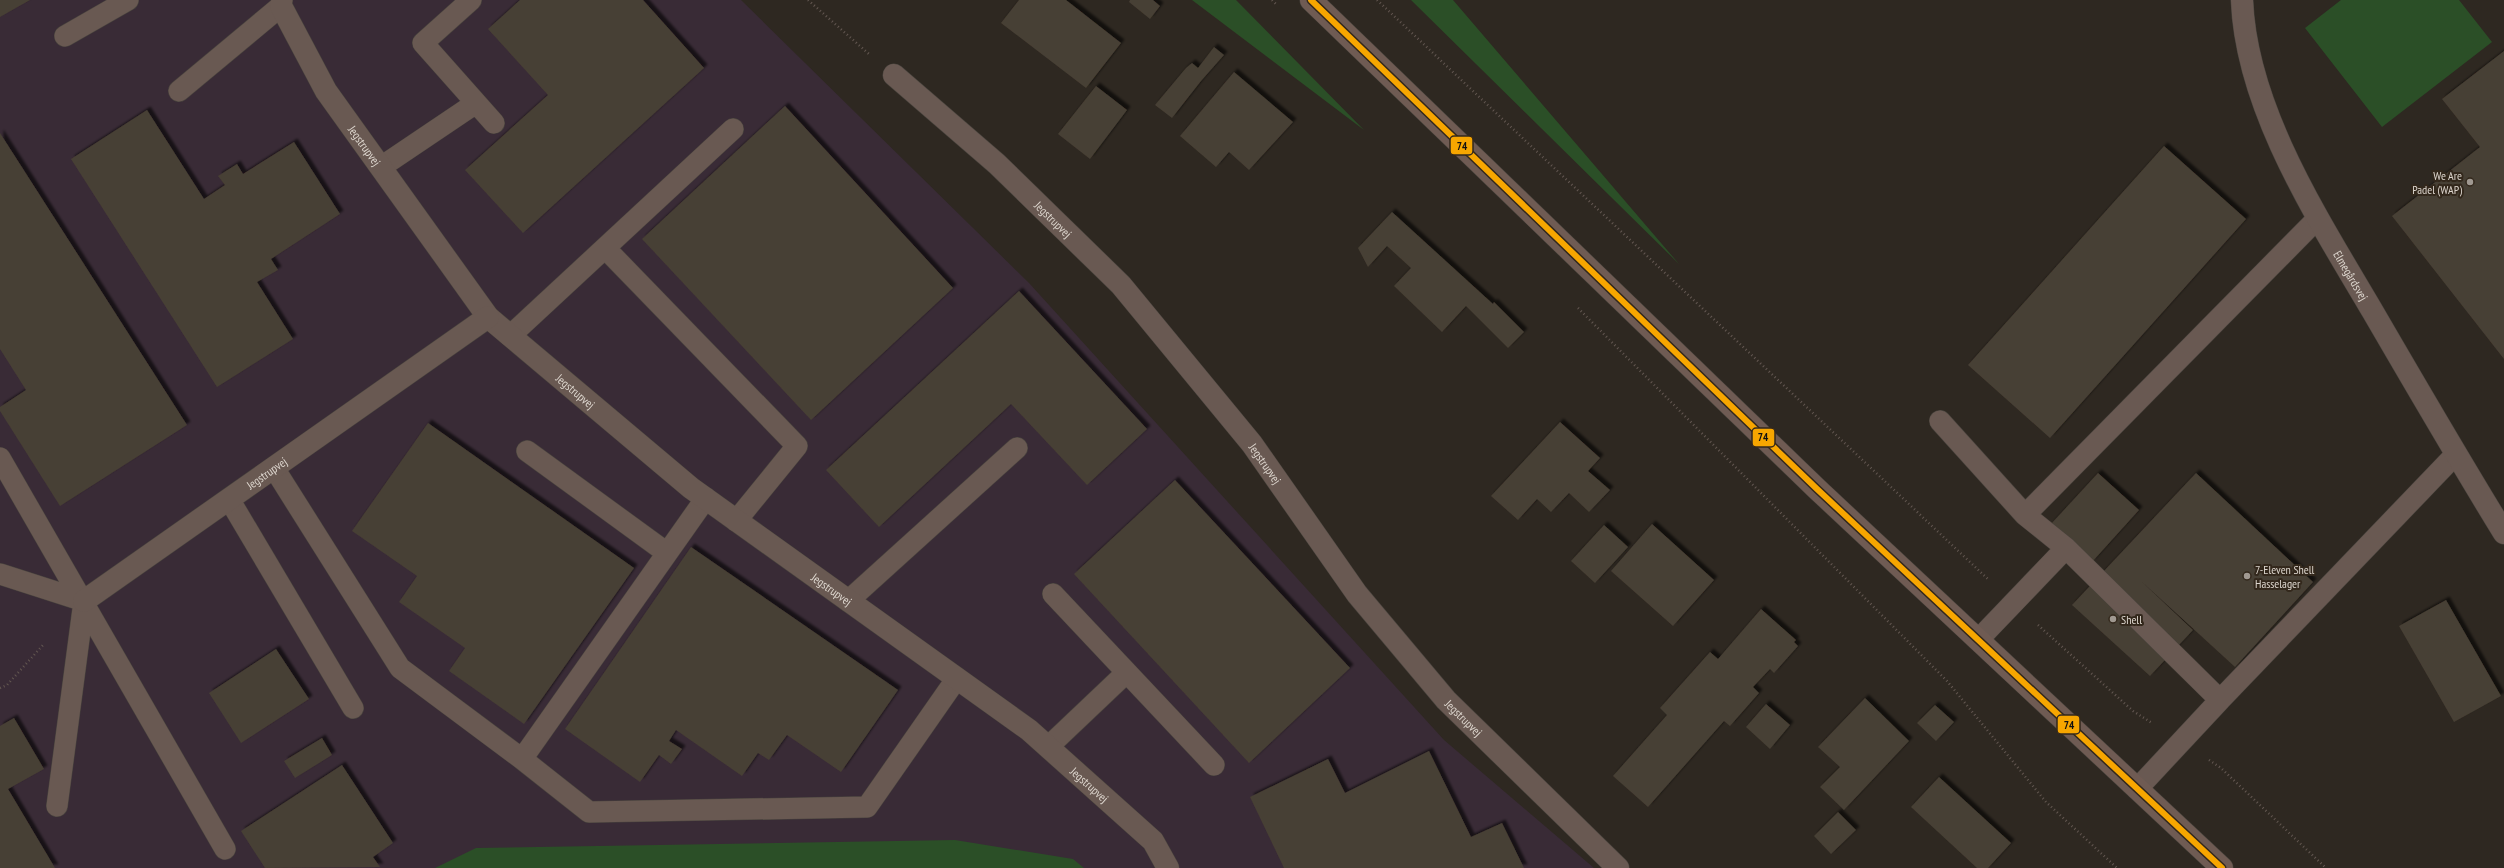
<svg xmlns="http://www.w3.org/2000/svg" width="2504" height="868" font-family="'PT Sans Narrow',sans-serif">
	<defs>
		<filter id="shadow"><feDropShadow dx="3.5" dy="-3.5" stdDeviation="1" flood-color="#0009"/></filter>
	</defs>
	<rect width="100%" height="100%" fill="#2e2821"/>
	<path fill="#392b36" d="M0 0H741L1029 283 1444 740 1594 868H0Z"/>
	<path fill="#2b4f27" d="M1192 0H1236L1364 130Z
		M1411 0H1453L1679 264Z
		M2341 0H2459L2492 42 2382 127 2305 28Z
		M955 840 1073 859 1084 868H435L476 848Z"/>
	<path fill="#473f34" filter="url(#shadow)" d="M0 0H30L0 17Z
		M520 0H643L704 68 523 233 465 170 548 95 488 29Z
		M1019 0H1066L1121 43 1086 88 1001 23Z
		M1130 0H1153L1160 6 1150 19 1129 2Z
		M1214 47 1224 55 1201 81 1172 118 1155 105 1186 68 1192 63 1198 68Z
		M2504 51V359L2392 216 2480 147 2442 99Z
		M1234 72 1293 122 1249 170 1229 152 1216 167 1180 136Z
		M1096 86 1127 110 1090 159 1058 134Z
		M785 106 953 288 811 420 642 239Z
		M147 110 204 199 225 185 218 176 237 164 243 174 294 142 340 214 271 259 278 270 257 282 293 339 217 387 71 159Z
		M0 133 187 425 60 506 0 411V407L26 390 0 349Z
		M2164 146 2246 219 2050 438 1968 365Z
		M1392 212 1493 304 1494 302 1524 332 1508 348 1466 306 1442 332 1394 286 1411 268 1387 246 1368 267 1358 248Z
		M1019 291 1147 429 1087 485 1011 404 879 527 826 470Z
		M1560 422 1600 458 1588 471 1610 490 1589 512 1569 493 1551 512 1537 499 1518 520 1491 496Z
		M428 423 634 568 524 724 449 671 465 648 399 602 417 576 352 531Z
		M2098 473 2139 510 2092 562 2051 524Z
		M2196 473 2313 582 2235 667 2141 581 2193 630 2150 676 2072 605Z
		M1175 480 1350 668 1249 763 1074 574Z
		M1652 524 1714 580 1673 626 1611 571Z
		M1604 525 1628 547 1595 583 1571 561Z
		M691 547 898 690 841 772 787 735 769 760 758 753 742 776 676 730 669 741 682 749 671 764 659 755 640 782 565 729Z
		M2446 600 2501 696 2454 722 2399 626Z
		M1761 609 1796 640 1794 642 1798 646 1774 673 1770 669 1753 687 1759 693 1730 726 1724 721 1648 807 1613 776 1667 715 1660 708 1710 652 1718 659Z
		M276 649 309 699 241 743 209 693Z
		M1865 698 1909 741 1844 810 1820 787 1840 767 1818 747Z
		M1766 704 1790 725 1770 749 1746 727Z
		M1935 705 1954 722 1936 741 1917 723Z
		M14 718 44 769 8 789 55 868H0V726Z
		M322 738 332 755 295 778 284 761Z
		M1429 751 1471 837 1502 823 1524 868H1284L1250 797 1328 759 1345 793Z
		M342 765 393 843 373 857 380 867 265 868 241 831Z
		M1939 777 2011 843 1988 868H1977L1911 807Z
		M1838 812 1856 830 1831 854 1814 836Z"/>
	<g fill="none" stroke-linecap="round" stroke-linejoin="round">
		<defs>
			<path id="lane" d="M471 0 423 43 494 123
				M65 36 128 0
				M179 91 281 6 282 0
				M381 167 476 103
				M605 248 797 446 736 521
				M510 336 733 129
				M1940 421 2025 515 2066 548 2220 700 2137 789
				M527 451 667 553
				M0 458 225 849
				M274 468 400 668 522 759 706 498
				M229 499 353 708
				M2025 515 2318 218
				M0 574 84 601
				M1053 594 1214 765
				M848 601 1017 448
				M1978 640 2066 548
				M2220 700 2456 454
				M1048 747 1126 673
				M522 759 589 812 867 807 957 678
				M57 806 84 601"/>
			<g id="street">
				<path id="s1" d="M2242 0C2246 109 2319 220 2373 312 2416 386 2459 460 2504 533"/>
				<path id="s2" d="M281 6 326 91 488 317 691 488 1029 730 1153 841 1168 868"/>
				<path id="s3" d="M894 75 997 164 1121 285 1252 444 1357 594 1446 700 1618 868"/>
				<path id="s4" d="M84 601 488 317"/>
			</g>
			<path id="secondary" d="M1311 0 1817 489 2222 868"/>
		</defs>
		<use href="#lane" stroke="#49443e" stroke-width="22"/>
		<use href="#street" stroke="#49443e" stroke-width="23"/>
		<use href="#secondary" stroke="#49443e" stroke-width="23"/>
		<path stroke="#645852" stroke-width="2.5" stroke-dasharray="1 3" stroke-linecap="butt" d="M808 0 869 54
			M1272 0 1277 5
			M1377 0 1989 580
			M1578 308 1947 681 2046 802 2117 868
			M2038 625 2133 711 2152 723
			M0 688 7 685 43 645
			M2209 760 2221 768 2326 868"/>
		<use href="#lane" stroke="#695952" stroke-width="21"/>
		<use href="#street" stroke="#695952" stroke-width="22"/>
		<use href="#secondary" stroke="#6f5b53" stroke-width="22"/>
		<defs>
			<path id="bus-1" d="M1311 0 1817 489 2222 868"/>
		</defs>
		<use href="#bus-1" stroke="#33281c" stroke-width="9"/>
		<use href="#bus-1" stroke="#f7a600" stroke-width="6"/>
	</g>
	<g fill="#a09991" stroke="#33281c" stroke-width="1.5">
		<circle cx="2470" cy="182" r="4"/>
		<circle cx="2247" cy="576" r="4"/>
		<circle cx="2113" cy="619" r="4"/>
	</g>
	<g text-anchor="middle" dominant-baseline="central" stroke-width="4" stroke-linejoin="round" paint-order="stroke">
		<g font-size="12" fill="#ddd6ce" stroke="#33281c">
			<text stroke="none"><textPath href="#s2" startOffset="163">Jegstrupvej</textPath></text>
			<text stroke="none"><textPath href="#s3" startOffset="215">Jegstrupvej</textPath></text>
			<text stroke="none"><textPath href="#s1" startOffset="299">Elmegårdsvej</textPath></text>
			<text stroke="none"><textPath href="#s2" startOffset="489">Jegstrupvej</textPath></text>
			<text stroke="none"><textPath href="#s3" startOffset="539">Jegstrupvej</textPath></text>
			<text stroke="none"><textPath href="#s4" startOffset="223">Jegstrupvej</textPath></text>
			<text stroke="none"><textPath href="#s2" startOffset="813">Jegstrupvej</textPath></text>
			<text stroke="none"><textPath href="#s3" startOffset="862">Jegstrupvej</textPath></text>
			<text stroke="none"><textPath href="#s2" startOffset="1137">Jegstrupvej</textPath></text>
		</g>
		<g font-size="12" fill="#ddd6ce" stroke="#33281c" text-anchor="start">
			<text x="2462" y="175" text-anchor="end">We Are<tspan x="2462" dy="14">Padel (WAP)</tspan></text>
			<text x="2255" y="569">7-Eleven Shell<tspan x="2255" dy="14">Hasselager</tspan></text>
			<text x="2121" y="619">Shell</text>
		</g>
	</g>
	<g stroke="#33281c" stroke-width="1.5">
		<rect x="1450" y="136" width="23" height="19" rx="4" fill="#f7a600"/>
		<rect x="1752" y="428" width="23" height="19" rx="4" fill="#f7a600"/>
		<rect x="2057" y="715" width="23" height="19" rx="4" fill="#f7a600"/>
	</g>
	<g font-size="11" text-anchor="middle" font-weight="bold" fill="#111">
		<text x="1462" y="150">74</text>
		<text x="1763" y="441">74</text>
		<text x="2069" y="729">74</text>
	</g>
</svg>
